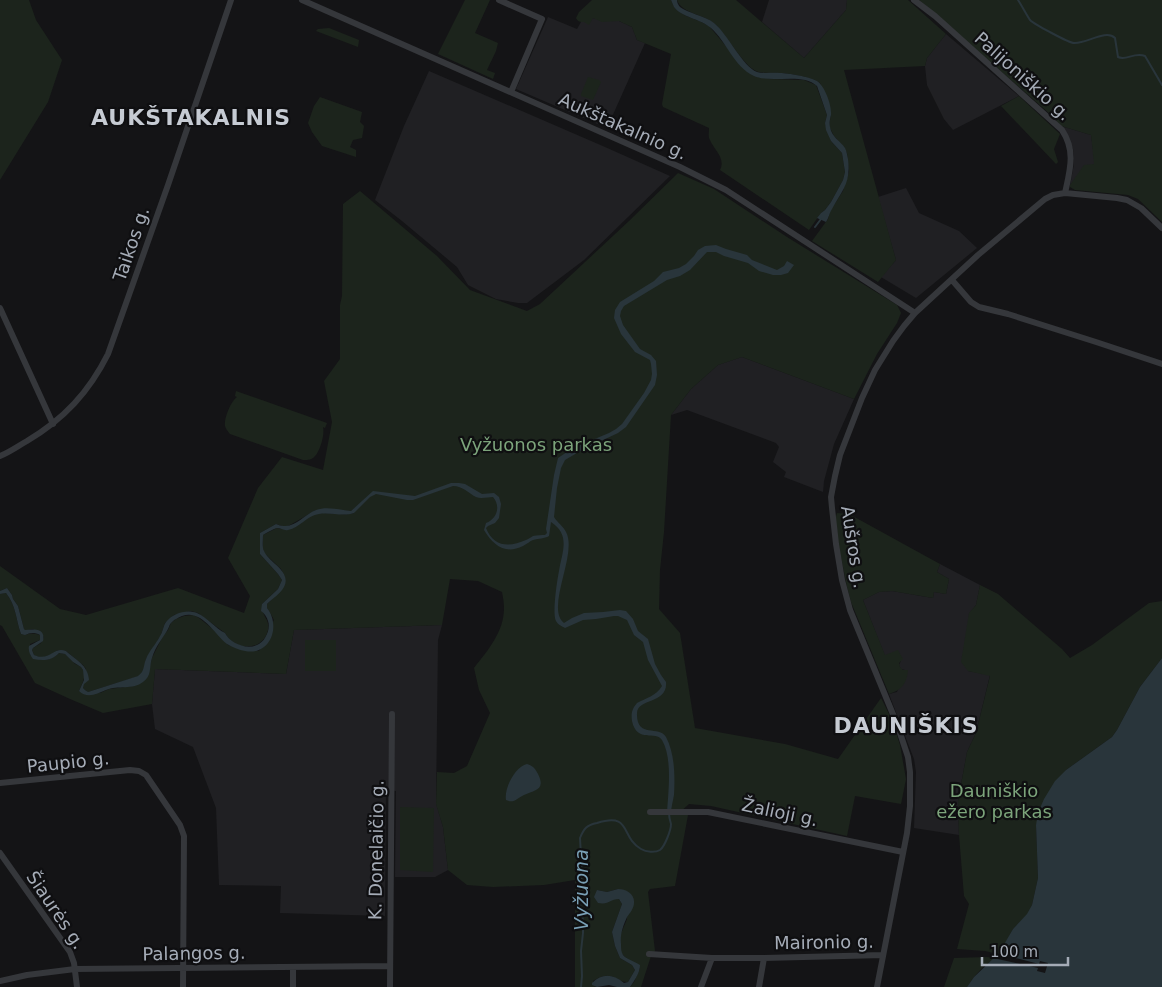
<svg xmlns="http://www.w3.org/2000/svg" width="1162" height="987" font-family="'DejaVu Sans',sans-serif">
	<rect width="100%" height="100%" fill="#141416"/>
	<path fill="#202023" d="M769 0H847L846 10 804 58 762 22Z
		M548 17 577 29 581 22 592 18 619 21 632 27 637 40 645 43 607 128 516 89Z
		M946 34 1019 96 953 130 944 119 927 85 925 66 927 58Z
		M429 71 605 147 670 176 584 260 527 303H518L496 299 468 285 457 267 402 221 375 200 404 126Z
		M1061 126 1091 135 1095 164 1070 185 1074 164V156L1073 149Z
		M906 188 919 213 959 231 977 248 916 298 881 277 896 260 878 197Z
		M742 357 854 399 834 444 824 481 823 492 784 477 786 472 773 462 779 447 776 443 687 410 671 415 691 389 718 365Z
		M940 564 980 585 976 605 969 614 968 671 990 675 976 733 967 752 958 801 959 835 914 828 916 772 914 759 889 694 897 692 905 670 901 669 899 665 901 661 885 656 863 600 879 592 892 591 933 598 934 592 946 594 949 579 937 572Z
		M442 625 438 640 436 803 443 827 448 870 435 877H395L396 791 386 790 385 916 280 913 281 886 219 885 216 808 193 747 155 729 152 704 155 669 286 674 294 630Z"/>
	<path fill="#1c241c" d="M0 0H29L36 20 62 60 48 102 0 180Z
		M465 0H490L475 33 498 43 496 51 487 70 495 73 493 79 438 54Z
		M592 0H671C672 2 674 6 675 8 681 16 700 20 709 26L746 70 769 79 804 80 816 85 827 115 825 123 831 141 842 153 845 172 843 180 831 202 825 210 821 213 809 230 720 170C726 158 714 150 710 140 708 137 709 132 709 128L663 107 662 104 671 54 637 40 632 27 619 21 602 22 593 18 589 25 584 22C580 22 578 22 576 18L579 12Z
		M677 0H736L804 58 846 10 847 0H908L946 34 927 58 925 66 844 70 896 260 878 282 812 241 828 219 830 211 843 191 849 172 847 153 844 147 834 136 829 126 831 114 820 83C812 77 788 73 779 73 771 72 763 74 756 71 743 65 726 34 715 24 704 14 682 14 677 0Z
		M919 0H1162V222L1138 199 1128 195 1075 190 1070 187V185L1084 165 1094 164 1091 135 1061 126 1050 114Z
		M329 28 359 40 358 47 316 31 318 29Z
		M588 77 599 80 601 82 593 100 581 96V94Z
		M1019 96 1060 134 1054 149 1058 162 1056 164 1001 106Z
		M320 97 362 112 360 122 364 126 362 138 353 140 350 147 356 150V157L322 146 312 132 308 123 314 106Z
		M678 173 714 189 787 237 897 305 901 313 897 323 877 354 854 399 742 357 718 365 691 389 671 415 664 532 660 570 659 609 680 633 695 728 785 744 838 759 881 698 892 720 900 745 906 779 901 804 855 796 847 836 711 806 689 804 679 813 688 815 675 886 650 889 648 892 655 951 651 956 641 987H630L634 982 640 968 625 957 621 953 620 936 627 919 618 889 607 892 597 890 615 899H619L622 904 612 932 615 946 620 958 632 965 635 970 628 982C621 983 616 976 609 976 604 975 598 978 593 981L594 986 597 987H575V880L544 885 493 887 467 885 448 870 443 827 436 804 437 772 454 773 467 766 490 713 479 690 474 668C488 650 504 632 504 608 504 603 503 597 502 592L478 581 450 579 442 625 294 630 286 674 155 669 152 704 103 713 70 699 35 683 2 626 0 625V594L6 593C16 605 16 620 21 634 28 635 33 632 40 635V640L30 644V655C41 661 50 662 59 653L65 654C68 656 71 660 74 663 75 664 80 666 81 667 88 674 82 684 79 691L100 693 109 689 133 686 150 665 152 658 163 636 168 630 171 623 176 619 184 616 194 615 199 618 219 634 228 645 259 651 274 620 272 616 267 608V604L283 588 285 577 281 569 264 553 263 548V535L277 528C299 533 299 519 315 514 328 511 342 517 354 513L356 507 351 511 316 510 290 525 285 527 276 524 260 533V554L278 574 282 580 278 589 262 604C262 606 262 609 263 612 265 619 270 622 268 630 263 652 234 651 225 633L198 613 191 611 174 615 165 623 161 635 146 659 144 670 139 676 88 692 85 690 83 688 86 669 83 665 66 651 58 650C51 655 43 660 34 655L32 650 33 648 41 643 44 637 33 629 25 631 24 629 18 606 13 599 12 595 7 588 0 591V566L60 609 86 615 178 588 244 613 250 596 228 558 258 488 282 457 323 470 332 422 324 381 340 359V305L342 296 343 204 360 191 437 256 470 290 527 311 540 304 629 221Z
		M236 391 327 423 325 428 323 427C325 434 320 451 315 456 312 460 308 460 303 460L230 434C227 430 226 429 225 426 224 418 231 401 237 397L235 396Z
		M837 513 849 514 940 564 937 572 949 579 946 594 934 592 933 598 892 591 879 592 863 600 885 655 898 650 903 659 899 663 900 667 903 670H908C907 683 902 690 889 694L851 602 847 587 836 532 835 520Z
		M980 585 998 594 1062 649 1070 658 1092 645 1149 603 1162 601V658L1140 687 1117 730 1112 737 1066 770 1036 825 1038 878 1032 905 1028 914 1013 929 1004 946 998 954 985 951 957 949 969 904 964 896 959 835 958 801 967 752 976 733 990 676 968 671 961 662 969 613 976 605Z
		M305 640H336V671H305Z
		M400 807 434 808 433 872 400 870Z
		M987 957 993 958 994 959 984 966 974 977 967 987H944L954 958Z"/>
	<path fill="#29353b" d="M671 0H677C677 2 678 5 680 7 687 13 706 16 714 23 727 33 743 67 757 72 764 74 772 72 780 73 788 73 810 77 817 81 825 86 832 106 831 115 830 119 829 123 830 127 832 138 840 140 845 148 847 152 847 155 848 159 851 183 843 189 832 209 829 213 829 218 826 222L817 218 821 213 825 210 831 202 843 180 845 172 842 153 831 141 826 130 825 123 827 115 817 86C802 72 772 84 754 76 733 66 727 42 711 28 701 19 681 17 674 7 673 5 672 2 671 0Z
		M716 245 726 249 747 255 752 260 777 270 784 266 787 261 794 265 788 273 781 275H773L759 271 748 263 724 256 716 252H707L690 270 680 276 667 280 624 306 621 311 620 316 623 325 640 349 651 355 656 361 657 375 655 385 626 427 618 433 582 450 565 460 561 468 557 488 554 517C557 522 564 527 566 532 578 554 545 608 564 623L572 618 584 613 603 612 620 610 626 611 633 619 638 631 648 639 655 664 661 675 666 682C668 704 638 698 637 713 636 739 659 725 666 737 675 754 675 777 674 795 673 801 671 807 671 814H667C668 793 673 759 662 740 656 730 637 744 632 721 631 713 632 709 637 703 646 698 656 696 662 686L648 660 643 642 634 635 627 620 618 616H614L596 619 583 620 565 628C562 626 558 625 556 621 552 614 557 581 559 571 562 552 571 535 551 522L549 536C544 539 539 538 533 540 530 541 527 544 523 546 505 555 493 545 484 530L486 523C497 519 501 506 493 497 488 497 481 499 476 497 468 493 463 486 453 486L413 500H407L376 494 370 497 354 513C343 517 331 512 319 514 307 515 300 528 288 530 284 531 281 528 277 528 273 529 266 533 263 535 263 540 262 547 264 551 269 563 292 571 284 587 281 593 272 599 267 604V608C281 625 271 656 245 651 239 650 232 647 227 644 214 634 202 609 182 616 178 618 175 619 172 622 169 625 170 625 168 629 163 638 155 647 152 658 149 667 152 676 143 682 133 690 118 685 106 690 97 694 87 699 79 691L84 680 83 670 81 667 73 662 65 654 59 653C52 661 43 661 33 659 30 655 28 651 29 646L40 640V635C34 632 30 633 25 635L21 634C16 620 16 605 6 593L0 594V591L7 588 12 595 13 599 18 606 24 629 25 630C34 629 46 628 43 641L33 648 32 650 34 655C50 662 53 646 66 651 76 660 88 665 89 680L84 684 83 688 85 690 88 692 138 676C145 671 143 666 146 659 149 651 156 644 160 636 163 632 163 626 166 622 173 613 187 609 197 613 208 618 215 628 225 633 230 643 246 650 257 645 265 642 271 629 268 621 267 617 264 613 261 611L262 604 278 589 282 580 278 574 260 554V533L276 524C279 525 281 526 284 526 296 527 305 514 316 510 327 506 339 510 351 511L373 491 415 496 451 483H459L465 484 482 494 494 493 499 497 501 504 499 518 495 523 488 526 486 528C494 548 510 547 526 540 529 539 531 537 533 536 537 535 542 535 545 535L547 533 546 529 554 475 558 458 573 448 609 433 616 429 622 424 644 393 651 380 652 374 651 364 650 360 635 352 621 334 614 318 615 310 620 302 654 281 663 272 679 268 686 264 694 256 698 250 705 246Z
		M1162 658V987H967L974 977 999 953 1013 929 1027 914 1032 905 1038 878 1036 825 1038 813 1044 799 1055 781 1066 770 1112 737 1117 730 1140 687Z
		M527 764C533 766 535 768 538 774 546 790 535 790 524 795 517 798 514 804 506 800 504 788 515 767 527 764Z
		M618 889C626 889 635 894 634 903 634 908 630 913 627 917 623 926 620 934 621 944 621 948 621 952 623 955 625 958 635 962 640 965 640 973 634 981 630 987H617L609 985 597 987 592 985V983C602 973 613 974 624 983L628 982 635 970 632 965 620 958 615 946 612 932 622 904 619 899C609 899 610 905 598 903L594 897 597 890 607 892Z"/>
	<path fill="#141416" d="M996 953 1039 964 1040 961 1048 963 1045 973 1037 971 1038 968 993 958Z"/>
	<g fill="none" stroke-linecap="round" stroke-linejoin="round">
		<path stroke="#29353b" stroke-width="2" d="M1018 0C1022 6 1026 14 1030 20 1034 24 1069 43 1074 43 1086 44 1106 29 1115 38L1118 57C1126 61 1134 52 1145 56L1162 85
			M815 227 821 219
			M581 987 582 976 581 951 583 933V920L578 896 582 875 580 838C584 828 587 825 597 823 632 812 620 837 641 849 646 852 655 853 660 850 665 846 671 830 671 824 670 821 669 817 669 813"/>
		<path stroke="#35373b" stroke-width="6" d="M302 0 680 167 726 190 915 313
			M499 0 542 19 511 92
			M914 0 935 16 1062 130C1076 151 1070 170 1065 193
			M952 280 971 302 979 307 1008 314 1096 342 1162 364
			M0 308 53 424
			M0 456C10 452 18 446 27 441 64 419 89 392 108 354L168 185 231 0
			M0 783 130 770 139 771 146 775 180 825 184 836 183 987
			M650 812H708L903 852
			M0 853 70 952 74 963 77 987
			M649 954 712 958H764L883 955
			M293 967V987
			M0 981 27 975 75 969 390 966
			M390 987 392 714
			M701 987 712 958
			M759 987 764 958
			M877 987 907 833 910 806V772L908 757 897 724 850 610 842 580 836 544 832 508 831 497 835 476 840 455 862 398 875 370 893 341 904 326 915 313 978 255 1045 199 1053 195 1065 193 1117 198 1127 200 1141 208 1162 228"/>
	</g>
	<g text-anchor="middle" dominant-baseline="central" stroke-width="4.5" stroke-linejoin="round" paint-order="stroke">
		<g font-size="18" fill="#a5acb7" stroke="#0f0f11">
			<text transform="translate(1023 76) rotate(42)">Palijoniškio g.</text>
			<text transform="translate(623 126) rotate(24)">Aukštakalnio g.</text>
			<text transform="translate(131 244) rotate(-71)">Taikos g.</text>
			<text transform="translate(854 547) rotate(81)">Aušros g.</text>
			<text transform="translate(68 762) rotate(-6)">Paupio g.</text>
			<text transform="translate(780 812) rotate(12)">Žalioji g.</text>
			<text transform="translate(376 850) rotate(-89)">K. Donelaičio g.</text>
			<text transform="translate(56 910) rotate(56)">Šiaurės g.</text>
			<text transform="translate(824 942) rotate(-1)">Maironio g.</text>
			<text transform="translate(194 953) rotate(-1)">Palangos g.</text>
		</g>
		<g font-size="18" fill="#7ca47b" stroke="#0f0f11">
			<text x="536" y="444">Vyžuonos parkas</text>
			<text x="994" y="790">Dauniškio<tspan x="994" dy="21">ežero parkas</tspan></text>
		</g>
		<g font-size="19" font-style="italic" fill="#799fb5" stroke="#0f0f11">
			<text transform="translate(581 890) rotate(-90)">Vyžuona</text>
		</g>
		<g font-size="22" font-weight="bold" letter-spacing="1" fill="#c6cbd3" stroke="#0f0f11">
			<text x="191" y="117">AUKŠTAKALNIS</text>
			<text x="906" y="725">DAUNIŠKIS</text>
		</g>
	</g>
	<path d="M982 957v8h86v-8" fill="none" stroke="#a5acb7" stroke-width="2.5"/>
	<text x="990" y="957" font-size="15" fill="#a5acb7" stroke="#0f0f11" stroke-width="4" paint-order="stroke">100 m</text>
</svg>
